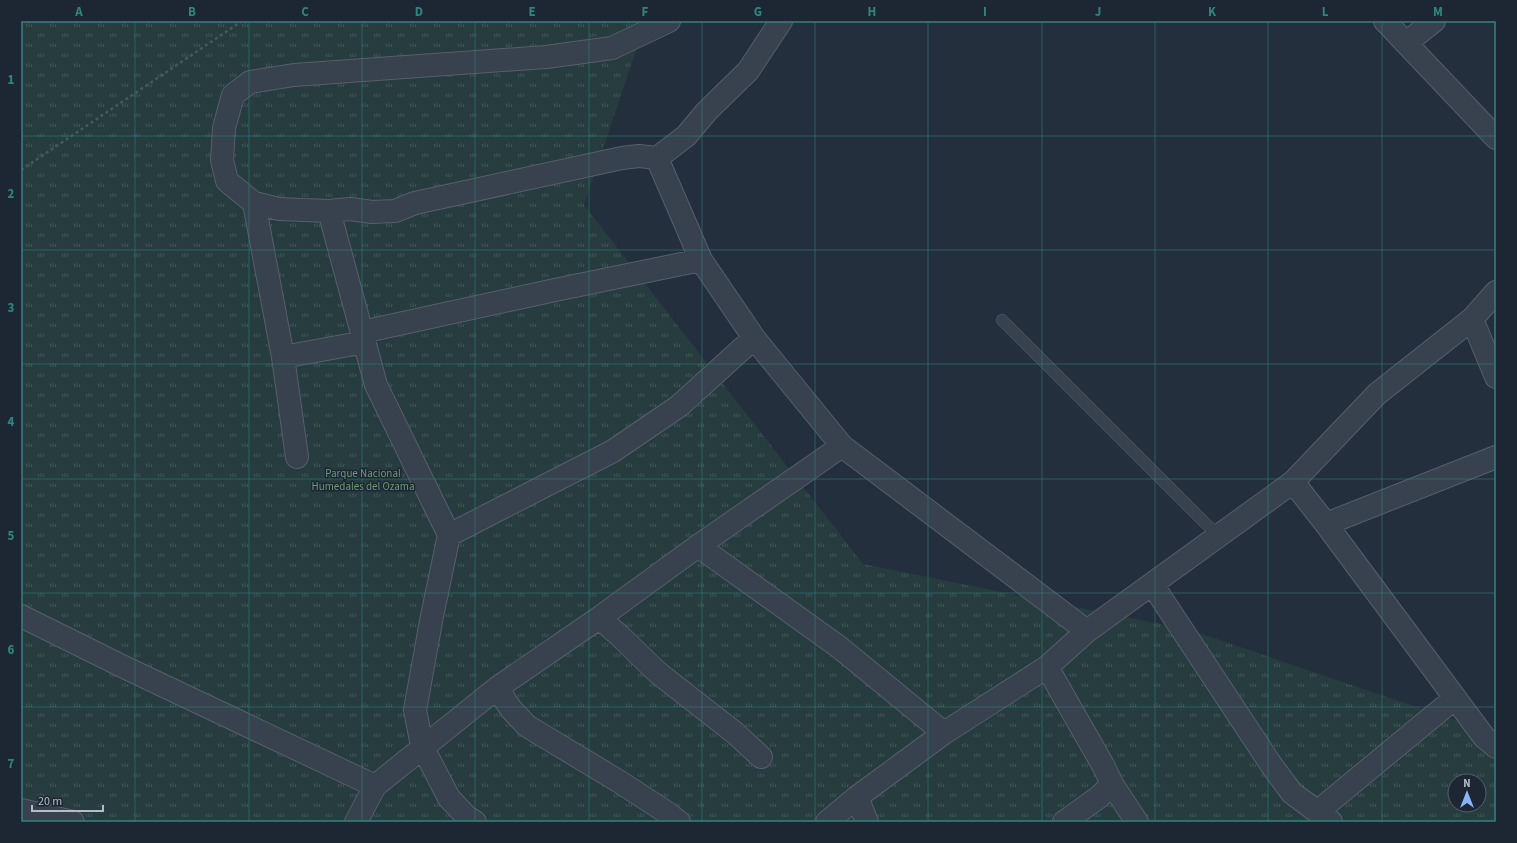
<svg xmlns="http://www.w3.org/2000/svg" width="1517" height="843" font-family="'Source Sans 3',sans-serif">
	<defs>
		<pattern id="park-tufts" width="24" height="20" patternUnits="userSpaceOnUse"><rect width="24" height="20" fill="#263c3f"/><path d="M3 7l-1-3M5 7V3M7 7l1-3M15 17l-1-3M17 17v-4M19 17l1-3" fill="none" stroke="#435659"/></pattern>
	</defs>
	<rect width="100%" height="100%" fill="#242f3e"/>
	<path fill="url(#park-tufts)" fill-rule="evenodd" d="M21 21H646L584 205 863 564 1190 630 1496 734V822H21ZM1455 781H1479V805H1455Z"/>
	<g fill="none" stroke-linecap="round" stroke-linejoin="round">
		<defs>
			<path id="lane" d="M1002 320 1206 524 1219 535"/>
			<path id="street" d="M669 21 612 48 546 57 294 75 250 82 233 95 224 128 222 160 227 181 254 203 279 209 329 211 350 209 372 212 395 211 415 203 622 158 639 156 657 158 686 136 707 111 748 71 781 21
				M1385 21 1496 138
				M1406 43 1434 21
				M657 158 701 260 754 338 842 446 1087 631
				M254 203 283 357
				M329 211 376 385 449 535 432 616 415 710 422 746 449 798 467 817 475 822
				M1496 292 1472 319 1377 394 1293 482 1326 524 1484 737 1496 747
				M1472 319 1496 377
				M362 332 555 290 701 260
				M297 457 283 357 365 342
				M1326 524 1496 457
				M449 535 613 451 679 406 754 338
				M698 546 839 647 944 733
				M1152 584 1272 766 1292 793 1331 822
				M21 616 126 668 375 786
				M599 618 620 636 657 672 735 733 761 757
				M1047 667 1104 767 1112 784 1099 797 1064 822
				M497 688 511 709 527 726 620 782 666 812 679 822
				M1112 784 1137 822
				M857 797 867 822
				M21 810 73 822
				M1317 812 1455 698
				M356 822 375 786 497 688 599 618 698 546 842 446
				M827 822 857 797 944 733 1047 667 1087 631 1293 482"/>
		</defs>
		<use href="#lane" stroke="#565f6c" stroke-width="12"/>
		<use href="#street" stroke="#565f6c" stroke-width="24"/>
		<path stroke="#44595c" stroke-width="2.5" stroke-dasharray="3 3" stroke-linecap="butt" d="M21 170 242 21"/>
		<use href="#lane" stroke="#38414e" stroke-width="11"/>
		<use href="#street" stroke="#38414e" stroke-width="22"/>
	</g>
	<path fill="none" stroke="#308480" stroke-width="1" stroke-opacity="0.55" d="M135 21V822M249 21V822M362 21V822M475 21V822M589 21V822M702 21V822M815 21V822M928 21V822M1042 21V822M1155 21V822M1268 21V822M1382 21V822M21 136H1496M21 250H1496M21 364H1496M21 479H1496M21 593H1496M21 707H1496"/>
	<g text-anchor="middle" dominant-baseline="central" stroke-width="3" stroke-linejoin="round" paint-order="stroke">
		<g font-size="11" fill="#6b9a76" stroke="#1d2633">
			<text x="363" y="473">Parque Nacional<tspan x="363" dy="13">Humedales del Ozama</tspan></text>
		</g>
	</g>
	<rect width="1517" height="843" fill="none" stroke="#1d2633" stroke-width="44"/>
	<g transform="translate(1467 793)"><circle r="19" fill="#1d2633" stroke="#59626f"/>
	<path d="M0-3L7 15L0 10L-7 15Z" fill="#8ab4f8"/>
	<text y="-6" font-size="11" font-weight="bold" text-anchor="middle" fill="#b4bcc9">N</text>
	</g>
	<path d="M32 805v6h71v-6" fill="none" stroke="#b4bcc9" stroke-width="2"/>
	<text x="38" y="805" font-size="12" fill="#b4bcc9" stroke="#1d2633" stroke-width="3" paint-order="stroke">20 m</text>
	<rect x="22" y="22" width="1473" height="799" fill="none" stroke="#308480" stroke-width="1.5"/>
	<g font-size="13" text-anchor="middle" font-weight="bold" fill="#308480">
		<text x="79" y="16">A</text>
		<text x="192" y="16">B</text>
		<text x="305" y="16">C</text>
		<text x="419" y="16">D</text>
		<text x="532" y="16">E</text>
		<text x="645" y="16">F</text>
		<text x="758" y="16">G</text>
		<text x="872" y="16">H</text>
		<text x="985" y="16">I</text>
		<text x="1098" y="16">J</text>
		<text x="1212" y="16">K</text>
		<text x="1325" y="16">L</text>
		<text x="1438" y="16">M</text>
		<text x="11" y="84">1</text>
		<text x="11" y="198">2</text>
		<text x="11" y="312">3</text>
		<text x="11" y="426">4</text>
		<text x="11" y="540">5</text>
		<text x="11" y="654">6</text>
		<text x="11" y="768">7</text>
	</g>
</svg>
